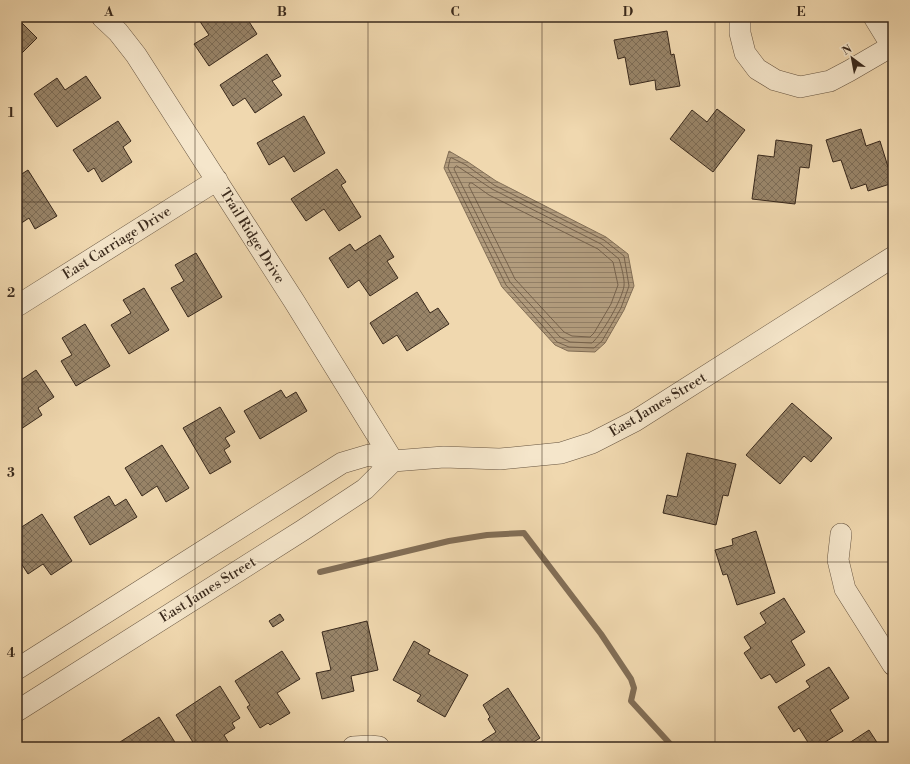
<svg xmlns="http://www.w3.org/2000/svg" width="910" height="764" font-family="'Libre Bodoni',serif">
	<defs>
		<pattern id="water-rules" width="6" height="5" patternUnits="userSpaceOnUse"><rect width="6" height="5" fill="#b29c7d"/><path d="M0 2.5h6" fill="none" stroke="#927f66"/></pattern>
		<pattern id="building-cross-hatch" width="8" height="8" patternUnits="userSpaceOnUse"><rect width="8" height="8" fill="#988468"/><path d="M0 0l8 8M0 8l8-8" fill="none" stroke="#7d6c55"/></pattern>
	</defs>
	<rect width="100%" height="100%" fill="#f0d8af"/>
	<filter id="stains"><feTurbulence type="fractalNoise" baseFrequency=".005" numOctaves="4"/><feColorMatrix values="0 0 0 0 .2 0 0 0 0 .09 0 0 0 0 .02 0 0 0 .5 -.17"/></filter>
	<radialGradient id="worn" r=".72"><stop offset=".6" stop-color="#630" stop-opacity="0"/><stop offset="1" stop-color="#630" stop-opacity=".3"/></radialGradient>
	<path fill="url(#water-rules)" stroke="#826e56" d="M449 151 468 162 496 181 606 237 628 254 634 286 624 310 605 343 595 352 568 351 555 345 502 287 444 168Z"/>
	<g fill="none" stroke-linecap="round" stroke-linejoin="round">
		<path stroke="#76624c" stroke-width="1" d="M452 158 466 165 494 185 604 240 624 256 629 286 621 308 602 341 594 348 569 347 557 342 506 285 448 168 450 159Z
			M457 166 492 189 601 244 619 259C621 265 625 280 624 286 622 300 602 334 592 343L570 342 560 337 510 282 454 169 455 167Z
			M470 183H472L489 195 598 249 613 262 618 285 611 304 594 333 590 337 572 336 564 332 515 279 469 186Z"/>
		<path stroke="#826e56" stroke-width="6" d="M320 572 449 541 487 535 524 533 601 634 631 679 634 688 631 701 673 747"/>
	</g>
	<path fill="url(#building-cross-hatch)" stroke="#39291c" d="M197 17H246L257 34 209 66 194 44 209 35Z
		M17 18 37 38 17 58Z
		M667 31 671 55 674 54 680 86 656 90 655 80 630 85 625 57 618 59 614 40Z
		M267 54 281 76 272 81 282 95 255 113 245 98 233 106 220 85Z
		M86 76 101 98 57 127 34 94 57 78 65 90Z
		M717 109 745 130 713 172 670 139 692 110 707 122Z
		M304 116 325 153 294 172 284 156 269 165 257 143Z
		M118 121 131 141 123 147 132 162 102 182 94 168 88 172 73 150Z
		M861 129 866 146 880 141 893 183 868 191 866 184 851 189 841 160 833 162 826 140Z
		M776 140 812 145 809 168 800 167 795 204 752 199 758 155 774 157Z
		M337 169 346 182 341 185 361 217 339 231 324 209 306 221 291 199Z
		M28 170 57 216 35 229 29 218 17 226V177Z
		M380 235 394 257 387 261 398 278 370 296 359 280 348 288 329 258 350 244 355 251Z
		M196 253 222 297 188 317 171 288 184 281 175 265Z
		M144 288 169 330 129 354 111 325 131 313 123 300Z
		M417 292 430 313 438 308 449 324 407 351 397 335 383 344 370 323Z
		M85 324 110 366 76 386 61 361 72 355 62 338Z
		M36 370 54 397 38 408 42 415 21 429 17 422V374L21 380Z
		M281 390 286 398 296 392 307 411 260 439 244 411Z
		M792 403 832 438 811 462 804 456 780 484 746 455Z
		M220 407 235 432 225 438 230 446 224 450 231 462 210 474 183 428Z
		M162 445 189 488 166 502 157 486 142 496 125 468Z
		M687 453 736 464 728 496 723 495 716 525 663 513 667 495 677 497Z
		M109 496 115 506 126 499 137 517 90 545 74 517Z
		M42 514 72 561 51 575 43 564 28 574 17 557V530Z
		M756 531 775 593 737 605 727 574 723 575 715 550 733 545 732 539Z
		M784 598 805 632 791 641 805 665 776 683 770 674 761 679 744 653 751 648 744 637 766 623 760 613Z
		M280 614 284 620 273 627 269 621Z
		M367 621 378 670 351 676 354 691 322 699 316 673 331 670 322 632Z
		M414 641 430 650 428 654 468 675 445 717 417 701 421 695 393 680Z
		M282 651 300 679 277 693 290 713 270 725 268 723 260 728 247 707 250 705 235 681Z
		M829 667 849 698 830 710 843 731 817 747H811L799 728 794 732 778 707 810 687 806 681Z
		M220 686 240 718 232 723 235 728 224 735 231 747H196L176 715Z
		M508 688 540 738 526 747H478L476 745 496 732 488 719 490 717 483 705Z
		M159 717 178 747H123L120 742Z
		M869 730 880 747H843Z"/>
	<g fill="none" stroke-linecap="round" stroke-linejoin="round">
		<defs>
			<path id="minor" d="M102 17 118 32 136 55 294 301 393 461
				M740 17V33L745 53 757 69 775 80 800 87 830 81 849 71 892 46
				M874 17 893 48
				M17 306 217 180
				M841 534 838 560 845 589 893 665
				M17 669 342 463 369 455 393 461 444 457 500 459 561 453 592 443 635 421 893 257
				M17 711 303 530 365 489 393 461
				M353 747 370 746 379 747"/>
		</defs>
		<use href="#minor" stroke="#675541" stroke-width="22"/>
		<use href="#minor" stroke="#f5e6cb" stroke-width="21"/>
	</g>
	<path fill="none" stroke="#39291c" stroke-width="1" stroke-opacity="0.55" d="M195 17V747M368 17V747M542 17V747M715 17V747M17 202H893M17 382H893M17 562H893"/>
	<g text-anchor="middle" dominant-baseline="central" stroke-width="3" stroke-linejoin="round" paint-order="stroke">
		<g font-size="14" fill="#39291c" stroke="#f5e6cb">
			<text transform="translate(252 236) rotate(58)">Trail Ridge Drive</text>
			<text transform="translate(117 243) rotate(-32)">East Carriage Drive</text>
			<text transform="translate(658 405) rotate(-31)">East James Street</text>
			<text transform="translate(208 590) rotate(-32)">East James Street</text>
		</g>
	</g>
	<rect width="910" height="764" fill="none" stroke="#f0d8af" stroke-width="44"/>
	<g transform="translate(852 58) rotate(328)" stroke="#f5e6cb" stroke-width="3" paint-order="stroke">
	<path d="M0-3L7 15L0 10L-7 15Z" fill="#39291c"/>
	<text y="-6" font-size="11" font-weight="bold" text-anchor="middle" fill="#39291c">N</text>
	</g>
	<rect x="22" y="22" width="866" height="720" fill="none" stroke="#39291c" stroke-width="1.5"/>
	<g font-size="13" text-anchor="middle" font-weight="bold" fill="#39291c">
		<text x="109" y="16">A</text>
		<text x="282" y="16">B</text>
		<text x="455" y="16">C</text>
		<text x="628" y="16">D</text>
		<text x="801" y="16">E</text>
		<text x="11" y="117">1</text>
		<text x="11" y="297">2</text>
		<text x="11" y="477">3</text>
		<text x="11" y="657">4</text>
	</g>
	<rect width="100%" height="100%" filter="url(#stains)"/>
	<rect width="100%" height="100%" fill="url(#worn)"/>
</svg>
